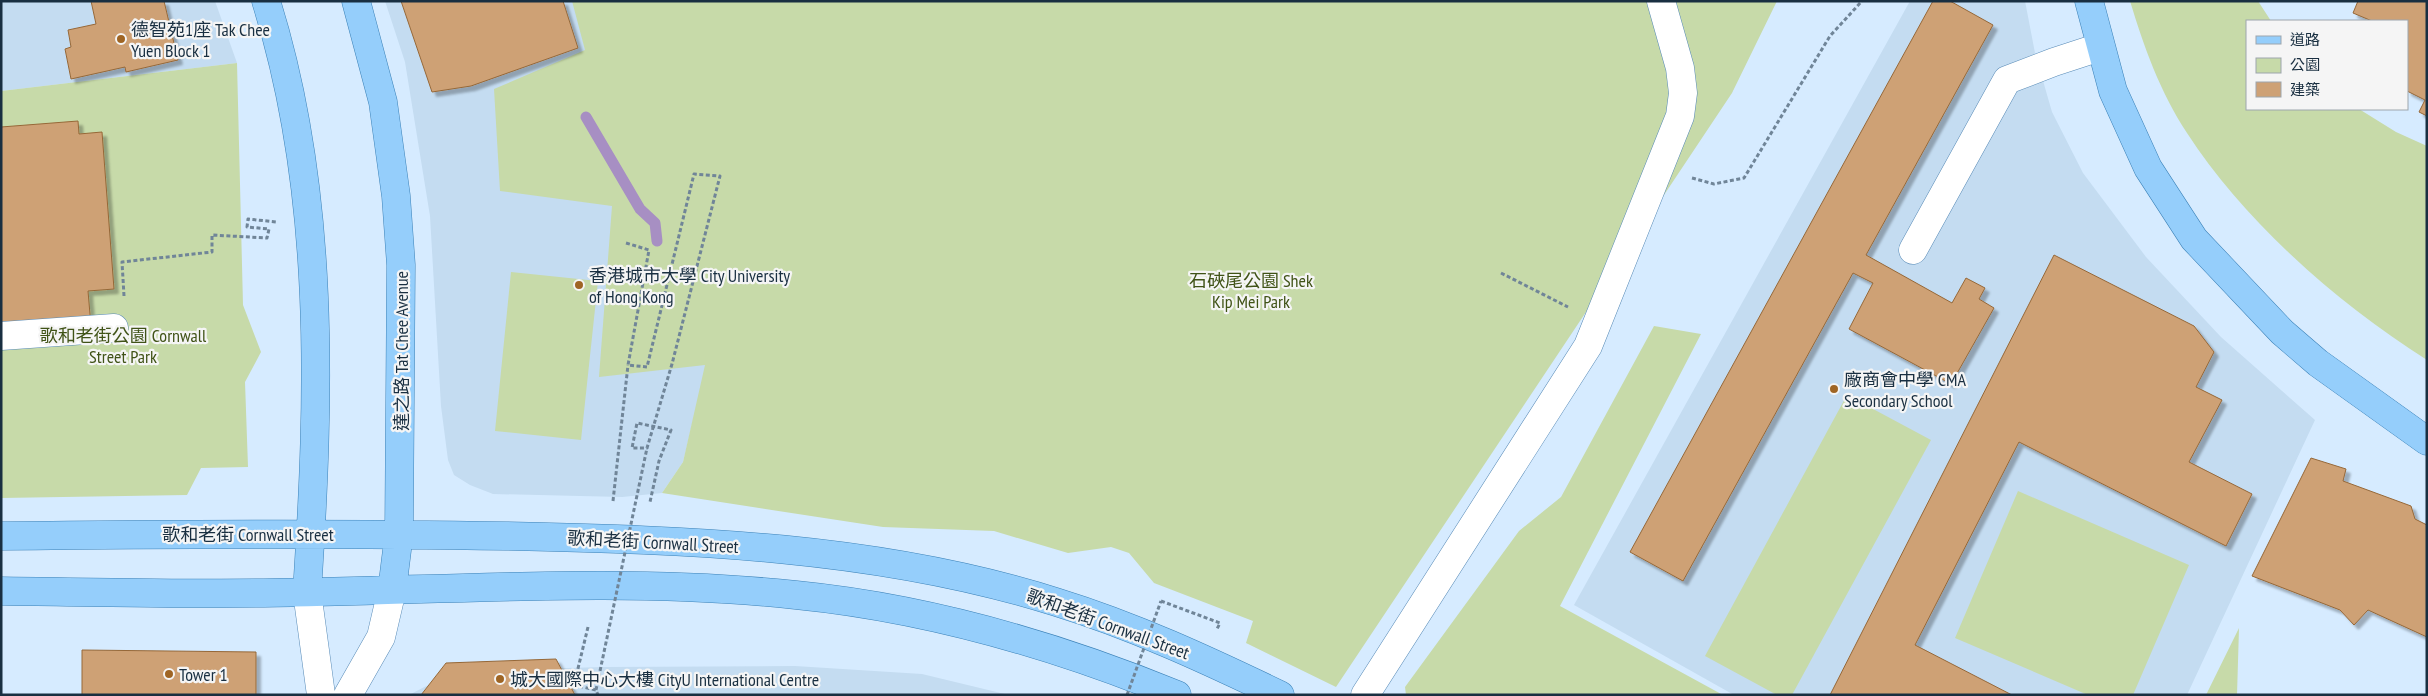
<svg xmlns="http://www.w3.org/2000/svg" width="2428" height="696" font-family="'PT Sans Narrow','Noto Sans TC',sans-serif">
	<defs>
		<filter id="shadow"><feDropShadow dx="4.5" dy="4.5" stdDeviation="1" flood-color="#0004"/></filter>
	</defs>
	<rect width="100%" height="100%" fill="#d6ebff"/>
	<path fill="#c4dcf1" d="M1 1H215L237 63 1 91Z
		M385 1H680L740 225 683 462 662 493 622 497 493 494 470 485 454 475 448 460 441 406 430 216 405 62Z
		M1910 1H2025L2035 53 2052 112 2083 173 2146 257 2221 337 2315 420 2187 695H1734L1574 605Z
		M795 666 922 674 1009 695H409L455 671 605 667Z"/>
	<path fill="#c7daa9" d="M572 1H1777L1732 93 1336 687 1246 643 1253 621 1154 583 1129 553 1111 547 1068 553 994 531 883 527 662 493 683 462 705 365 599 377 612 206 500 191 494 89 585 50Z
		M2130 1H2258L2271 21H2247V109H2359L2396 132 2427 146V360C2337 303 2245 222 2187 133 2160 92 2144 47 2130 1Z
		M237 63 243 305 261 352 245 382 248 467 201 468 187 495 1 498V91Z
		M511 272 598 281 581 440 495 431Z
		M1654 326 1701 334 1560 606 1723 695H1406L1405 687 1519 531 1561 497Z
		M1847 395 1931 440 1792 695H1777L1705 656Z
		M2018 491 2189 565 2133 695H2088L1955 638Z
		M2239 628 2237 695H2206Z"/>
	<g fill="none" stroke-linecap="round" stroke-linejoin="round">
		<path stroke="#a78fc3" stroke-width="11" d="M586 117 640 209 655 223 657 241"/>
	</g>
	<path fill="#cea175" stroke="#966838" filter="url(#shadow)" d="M91 1H164L178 60 126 72 125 67 71 79 65 49 71 47 68 30 96 24Z
		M401 1H563L578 48 471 86 432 92Z
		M1933 1H1950L1993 25 1866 255 1952 303 1966 278 1985 288 1979 299 1994 308 1951 384 1849 329 1873 283 1853 273 1683 581 1630 552Z
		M2358 1H2427V116L2419 112 2425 100 2407 91V21H2372L2353 13Z
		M78 121 79 134 102 132 114 289 88 291 91 326 1 332V127Z
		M2054 255 2194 326 2214 352 2196 387 2222 400 2189 462 2252 494 2226 546 2019 442 1915 645 2012 695H1830Z
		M2311 458 2346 469 2343 481 2411 506 2415 519 2427 525V637L2368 610 2354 625 2340 610 2252 576Z
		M82 650 256 652V695H82Z
		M556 659 575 695H421L446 663Z"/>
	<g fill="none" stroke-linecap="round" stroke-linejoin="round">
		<defs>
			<path id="minor" d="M1913 250 2007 80 2054 62 2100 47
				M1 336 114 328
				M307 592 321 695
				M348 695 381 637 392 590
				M1365 695 1588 346 1680 116 1683 93 1680 68 1661 1"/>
			<path id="major" d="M266 1C326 192 320 395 307 592
				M356 1 383 102 396 196 401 265 399 534 392 590
				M2089 1 2113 91 2148 168 2194 239 2282 332 2318 363 2427 441
				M1 536C169 534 337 533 506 536 690 540 879 546 1056 602 1134 626 1207 660 1280 695
				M1 591C89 592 177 594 264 593 441 591 620 576 796 595 927 608 1055 645 1177 695"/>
		</defs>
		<use href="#minor" stroke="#578ab6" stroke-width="29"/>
		<use href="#major" stroke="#3c82b8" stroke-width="29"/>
		<path stroke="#708598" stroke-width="3" stroke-dasharray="4 2.5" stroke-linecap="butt" d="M1692 178 1714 184 1744 178 1830 36 1862 1
			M626 243 649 250 628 365 647 367 694 174 720 176 672 364 647 448H632L637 423 671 430 659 461 650 502
			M1501 273 1568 307
			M124 296 122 262 212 252V235L267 238 269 229 247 227 248 219 276 222
			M613 501 628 365
			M1161 601 1220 623 1217 629
			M588 627 574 685 596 690 598 695"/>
		<use href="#minor" stroke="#fff" stroke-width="28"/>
		<use href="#major" stroke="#95cefb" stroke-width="28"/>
		<path stroke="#708598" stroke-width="3" stroke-dasharray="4 2.5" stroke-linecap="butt" d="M596 690 647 448
			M1127 695 1161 601"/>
	</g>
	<g fill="#9f6524" stroke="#f5f5f5" stroke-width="2">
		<circle cx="121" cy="39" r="5"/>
		<circle cx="579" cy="285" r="5"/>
		<circle cx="1834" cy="389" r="5"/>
		<circle cx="169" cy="674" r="5"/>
		<circle cx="500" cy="679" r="5"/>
	</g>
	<g text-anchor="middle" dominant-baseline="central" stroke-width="4.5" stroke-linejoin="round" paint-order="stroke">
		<g font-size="18" fill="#192f41" stroke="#f5f5f5" text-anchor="start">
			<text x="131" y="29">德智苑1座 Tak Chee<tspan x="131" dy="21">Yuen Block 1</tspan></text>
			<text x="589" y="275">香港城市大學 City University<tspan x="589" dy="21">of Hong Kong</tspan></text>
			<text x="1844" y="379">廠商會中學 CMA<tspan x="1844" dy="21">Secondary School</tspan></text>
			<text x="179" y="674">Tower 1</text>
			<text x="510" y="679">城大國際中心大樓 CityU International Centre</text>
		</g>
		<g font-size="18" fill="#405317" stroke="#f5f5f5">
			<text x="1251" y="280">石硤尾公園 Shek<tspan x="1251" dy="21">Kip Mei Park</tspan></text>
			<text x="123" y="335">歌和老街公園 Cornwall<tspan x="123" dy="21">Street Park</tspan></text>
		</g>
		<g font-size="18" fill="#192f41" stroke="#f5f5f5">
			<text transform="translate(401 351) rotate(-90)">達之路 Tat Chee Avenue</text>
			<text x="248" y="534">歌和老街 Cornwall Street</text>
			<text transform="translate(653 542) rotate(3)">歌和老街 Cornwall Street</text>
			<text transform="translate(1108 624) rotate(20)">歌和老街 Cornwall Street</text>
		</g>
	</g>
	<rect width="2428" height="696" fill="none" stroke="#192f41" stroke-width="5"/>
	<rect x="2246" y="20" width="162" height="90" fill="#f5f5f5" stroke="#9da6ad"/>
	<rect x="2256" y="36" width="25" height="8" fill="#95cefb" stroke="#9da6ad"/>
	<text x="2290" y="45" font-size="15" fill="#192f41">道路</text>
	<rect x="2256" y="58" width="25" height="15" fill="#c7daa9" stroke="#9da6ad"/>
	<text x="2290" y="70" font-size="15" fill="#192f41">公園</text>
	<rect x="2256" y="82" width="25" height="15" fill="#cea175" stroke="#9da6ad"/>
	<text x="2290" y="95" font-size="15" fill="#192f41">建築</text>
</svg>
